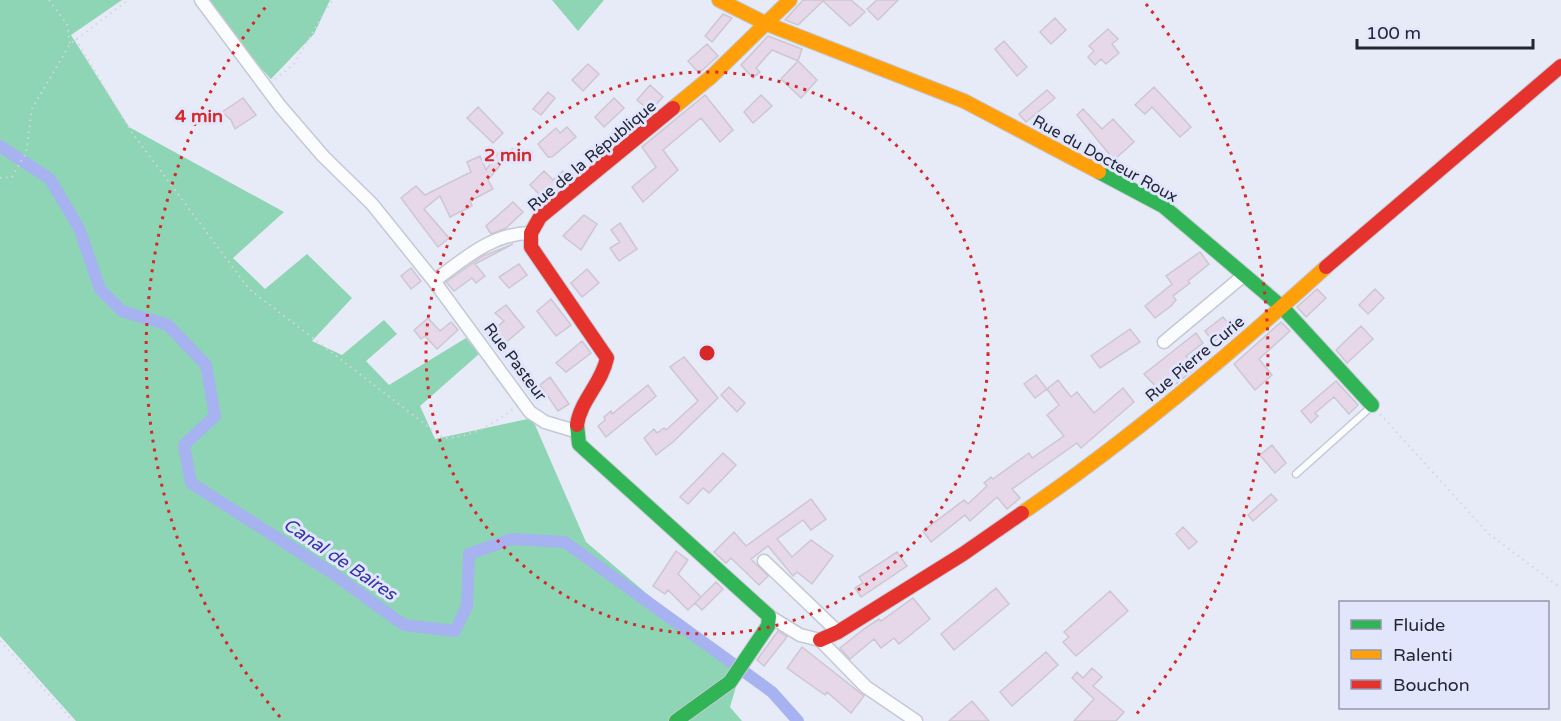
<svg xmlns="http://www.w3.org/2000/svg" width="1561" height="721" font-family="'Varela Round',sans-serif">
	<rect width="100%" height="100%" fill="#e7eaf7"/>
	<path fill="#8dd5b4" d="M0 0H122L71 35 129 127 284 212 233 258 265 289 307 254 352 298 312 341 342 355 384 320 397 334 366 361 389 385 466 338 479 354 420 406 435 439 532 418 586 542 740 673 730 707 742 721H76L0 636Z
		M197 0H330L314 34 271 79Z
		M552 0H604L578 31Z"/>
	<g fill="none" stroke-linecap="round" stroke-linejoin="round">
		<path stroke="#a7b3f1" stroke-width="12" d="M0 146 50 179 79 228 100 289 122 311 168 325 206 365 215 416 184 445 191 483 332 573 404 625 455 631 467 606 469 554 512 539 565 542 772 692 798 721"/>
	</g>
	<path fill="#e6d7e9" stroke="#cdc7d2" stroke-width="1.5" d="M803 0H851L865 12 850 26 823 1 798 25 785 20Z
		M877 0H898L878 20 867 9Z
		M723 14 732 18 712 42 705 36Z
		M1055 18 1066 30 1051 44 1040 32Z
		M1108 29 1118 39 1112 44 1119 53 1106 64 1101 59 1095 65 1088 57 1094 51 1089 46Z
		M768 36 802 49 798 61 772 50 756 68 760 72 753 78 741 65Z
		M1004 41 1027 67 1017 76 995 49Z
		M707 44 718 56 699 73 688 61Z
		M798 61 817 80 801 98 781 79Z
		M588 64 599 74 583 91 572 80Z
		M650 85 663 97 650 111 637 100Z
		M1154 87 1191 127 1180 137 1152 107 1145 114 1135 105Z
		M1047 90 1055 98 1026 122 1019 114Z
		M548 92 555 98 541 115 533 109Z
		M705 95 733 130 720 142 701 118 663 150 678 170 643 202 632 187 656 167 642 147Z
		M761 95 772 106 753 123 744 112Z
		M243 98 256 115 235 129 231 120 222 112Z
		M614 98 624 108 604 127 595 117Z
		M478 107 503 133 493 143 467 118Z
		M1083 109 1102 129 1113 119 1134 142 1114 160 1077 115Z
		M567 127 576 137 552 157H548L538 144 556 128 560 133Z
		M498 153 505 159 488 180 493 189 470 201 472 206 450 217 440 196 424 209 449 238 438 247 401 198 416 186 425 195 471 172 467 162 480 156 486 170Z
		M544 171 553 180 563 171 569 180 545 200 530 185Z
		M513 202 523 212 506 228 491 234 486 226Z
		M584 215 597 224 581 250 563 236Z
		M620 223 637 249 619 261 610 248 620 242 611 230Z
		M513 244 475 264 485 276 476 283 472 278 454 291 446 282 483 256Z
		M1200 252 1209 264 1188 281 1190 283 1173 296 1176 300 1171 306 1155 318 1145 306 1172 284 1166 276Z
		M519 264 527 275 509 288 499 277Z
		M411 268 421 281 411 289 401 276Z
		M587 269 599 283 582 297 571 283Z
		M1317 289 1326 298 1306 317 1297 307Z
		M1375 289 1384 298 1368 314 1359 305Z
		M551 299 571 325 556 336 537 311Z
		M506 305 524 327 503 345 494 335 499 330 497 327 504 321 495 313Z
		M1223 317 1232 328 1213 342 1205 331Z
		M428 318 440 331 451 322 458 330 437 349 425 336 421 339 414 330Z
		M1281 322 1290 331 1259 359 1272 375 1255 390 1234 364Z
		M1361 326 1373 339 1347 363 1336 350Z
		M1130 329 1140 342 1100 368 1091 356Z
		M1196 333 1203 343 1186 356 1196 368 1163 394 1144 374Z
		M582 341 591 353 566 372 556 363Z
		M684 357 718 398 673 442 656 455 644 438 654 429 657 433 664 428 666 430 698 401 670 367Z
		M1036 375 1047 389 1058 380 1071 397 1077 392 1094 413 1123 388 1134 402 1081 448 1077 443 1012 489 1020 498 1007 509 997 497 970 521 965 515 931 542 923 531 964 500 968 504 987 486 984 483 991 477 993 479 1029 453 1032 458 1064 436 1047 415 1059 405 1047 389 1035 398 1024 384Z
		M550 377 569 404 558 411 540 385Z
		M1336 381 1358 405 1349 414 1334 397 1315 413 1318 416 1311 423 1301 411Z
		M648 385 656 396 606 437 598 426 605 420 604 417 611 411 612 414Z
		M729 387 745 403 737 412 721 395Z
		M1272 445 1286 463 1275 473 1260 455Z
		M723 453 736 465 709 493 703 488 688 504 680 497Z
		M1271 494 1277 500 1253 521 1248 515Z
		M811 499 826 519 811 530 803 520 777 539 792 557 811 540 833 556 812 584 797 572 793 576 768 546 751 559 768 576 759 585 731 558 726 563 714 552 734 532 746 546Z
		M1183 527 1197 542 1189 549 1176 534Z
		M676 551 688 560 678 574 701 597 688 610 668 590 665 594 653 586Z
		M897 552 907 566 861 597 855 588 863 583 859 577Z
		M716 582 723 589 702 610 695 603Z
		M996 588 1009 604 954 650 941 634Z
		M1110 591 1128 611 1076 656 1063 642 1069 637 1064 632Z
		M913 598 930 619 899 644 894 638 881 648 874 639 850 659 840 648 865 628 879 619 881 621Z
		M778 631 787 637 764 666 757 660Z
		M802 647 864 696 851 713 827 692 825 695 787 668Z
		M1046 652 1058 665 1012 706 1000 692Z
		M1092 668 1102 677 1093 686 1124 712 1116 721H1074L1094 699 1072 678 1077 672 1083 678Z
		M972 701 989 721H949Z"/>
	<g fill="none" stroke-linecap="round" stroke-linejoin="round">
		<defs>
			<path id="lane" d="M1296 474 1372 406"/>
			<path id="street" d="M201 0 280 106 323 156 372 204 434 281 530 412 545 422 575 431
				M434 281C464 259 492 233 531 233
				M1164 342 1243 276
				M764 561 838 632
				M769 616 800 635 820 640 866 687 916 721"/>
			<path id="fast" d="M1099 172 1163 206 1282 307 1372 405
				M577 425 579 444 769 616 768 626 730 682 676 721"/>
			<path id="slow" d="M719 0 767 24 964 101 1099 172
				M673 108 712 76 790 0
				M1022 513C1130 439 1229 355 1326 267"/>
			<path id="jam" d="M1326 267 1561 66
				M577 425C580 401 602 383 607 358L531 247V233L540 217 673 108
				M820 640 838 632 963 554 1022 513"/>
		</defs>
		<use href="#lane" stroke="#c5c8d5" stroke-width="9"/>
		<use href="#street" stroke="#c5c8d5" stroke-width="15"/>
		<use href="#fast" stroke="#c5c8d5" stroke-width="16"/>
		<use href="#slow" stroke="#c5c8d5" stroke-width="16"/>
		<use href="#jam" stroke="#c5c8d5" stroke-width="16"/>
		<path stroke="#d5d6db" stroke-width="2" stroke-dasharray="1.5 4.5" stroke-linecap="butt" d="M49 0 67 24 70 44
			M76 39 130 130 249 289 443 438C471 438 491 425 513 409
			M275 79 294 64 332 0
			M0 178 12 177 26 153 32 109 70 44 128 0
			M1380 414 1489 534 1561 588
			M0 641 73 721"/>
		<use href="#lane" stroke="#fbfcfe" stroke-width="6"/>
		<use href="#street" stroke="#fbfcfe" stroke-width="12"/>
		<use href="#fast" stroke="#30b455" stroke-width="14"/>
		<use href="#slow" stroke="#ff9f0a" stroke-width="14"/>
		<use href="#jam" stroke="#e5322d" stroke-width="14"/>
	</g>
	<g fill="none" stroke="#d62828" stroke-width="3" stroke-dasharray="3 6">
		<circle cx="707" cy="353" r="281"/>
		<path d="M280 717A561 561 0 0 1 268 4M1146 4A561 561 0 0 1 1134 717"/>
	</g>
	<g text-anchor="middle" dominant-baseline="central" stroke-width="6" stroke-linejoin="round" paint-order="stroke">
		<g font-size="16" fill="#232634" stroke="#e1e6fd">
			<text transform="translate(592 156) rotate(-40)">Rue de la République</text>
			<text transform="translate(1105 159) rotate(29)">Rue du Docteur Roux</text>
			<text transform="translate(1195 359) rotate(-40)">Rue Pierre Curie</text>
			<text transform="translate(515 362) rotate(53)">Rue Pasteur</text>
		</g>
		<g font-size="18" font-style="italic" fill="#3635ab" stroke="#e1e6fd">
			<text transform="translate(340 559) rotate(34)">Canal de Baires</text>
		</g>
	</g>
	<circle cx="707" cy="353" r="9" fill="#d62828" stroke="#e1e6fd" stroke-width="3"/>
	<g font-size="18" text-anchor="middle" font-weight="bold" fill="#d62828" stroke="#e1e6fd" stroke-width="6" stroke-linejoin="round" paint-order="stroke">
		<text x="199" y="122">4 min</text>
		<text x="508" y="161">2 min</text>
	</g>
	<rect x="1339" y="601" width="210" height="108" fill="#e1e6fd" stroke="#9599ad" stroke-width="1.5"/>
	<rect x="1351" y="620" width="30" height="9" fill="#30b455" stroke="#9599ad" stroke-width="1.5"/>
	<text x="1393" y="631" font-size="18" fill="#232634">Fluide</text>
	<rect x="1351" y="650" width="30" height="9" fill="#ff9f0a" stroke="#9599ad" stroke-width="1.5"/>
	<text x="1393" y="661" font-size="18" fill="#232634">Ralenti</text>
	<rect x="1351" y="680" width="30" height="9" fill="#e5322d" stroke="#9599ad" stroke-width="1.5"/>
	<text x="1393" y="691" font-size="18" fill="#232634">Bouchon</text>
	<path d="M1357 39v9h176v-9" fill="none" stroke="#232634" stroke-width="3"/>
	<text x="1366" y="39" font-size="18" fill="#232634" stroke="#e1e6fd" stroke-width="4.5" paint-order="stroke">100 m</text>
</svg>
